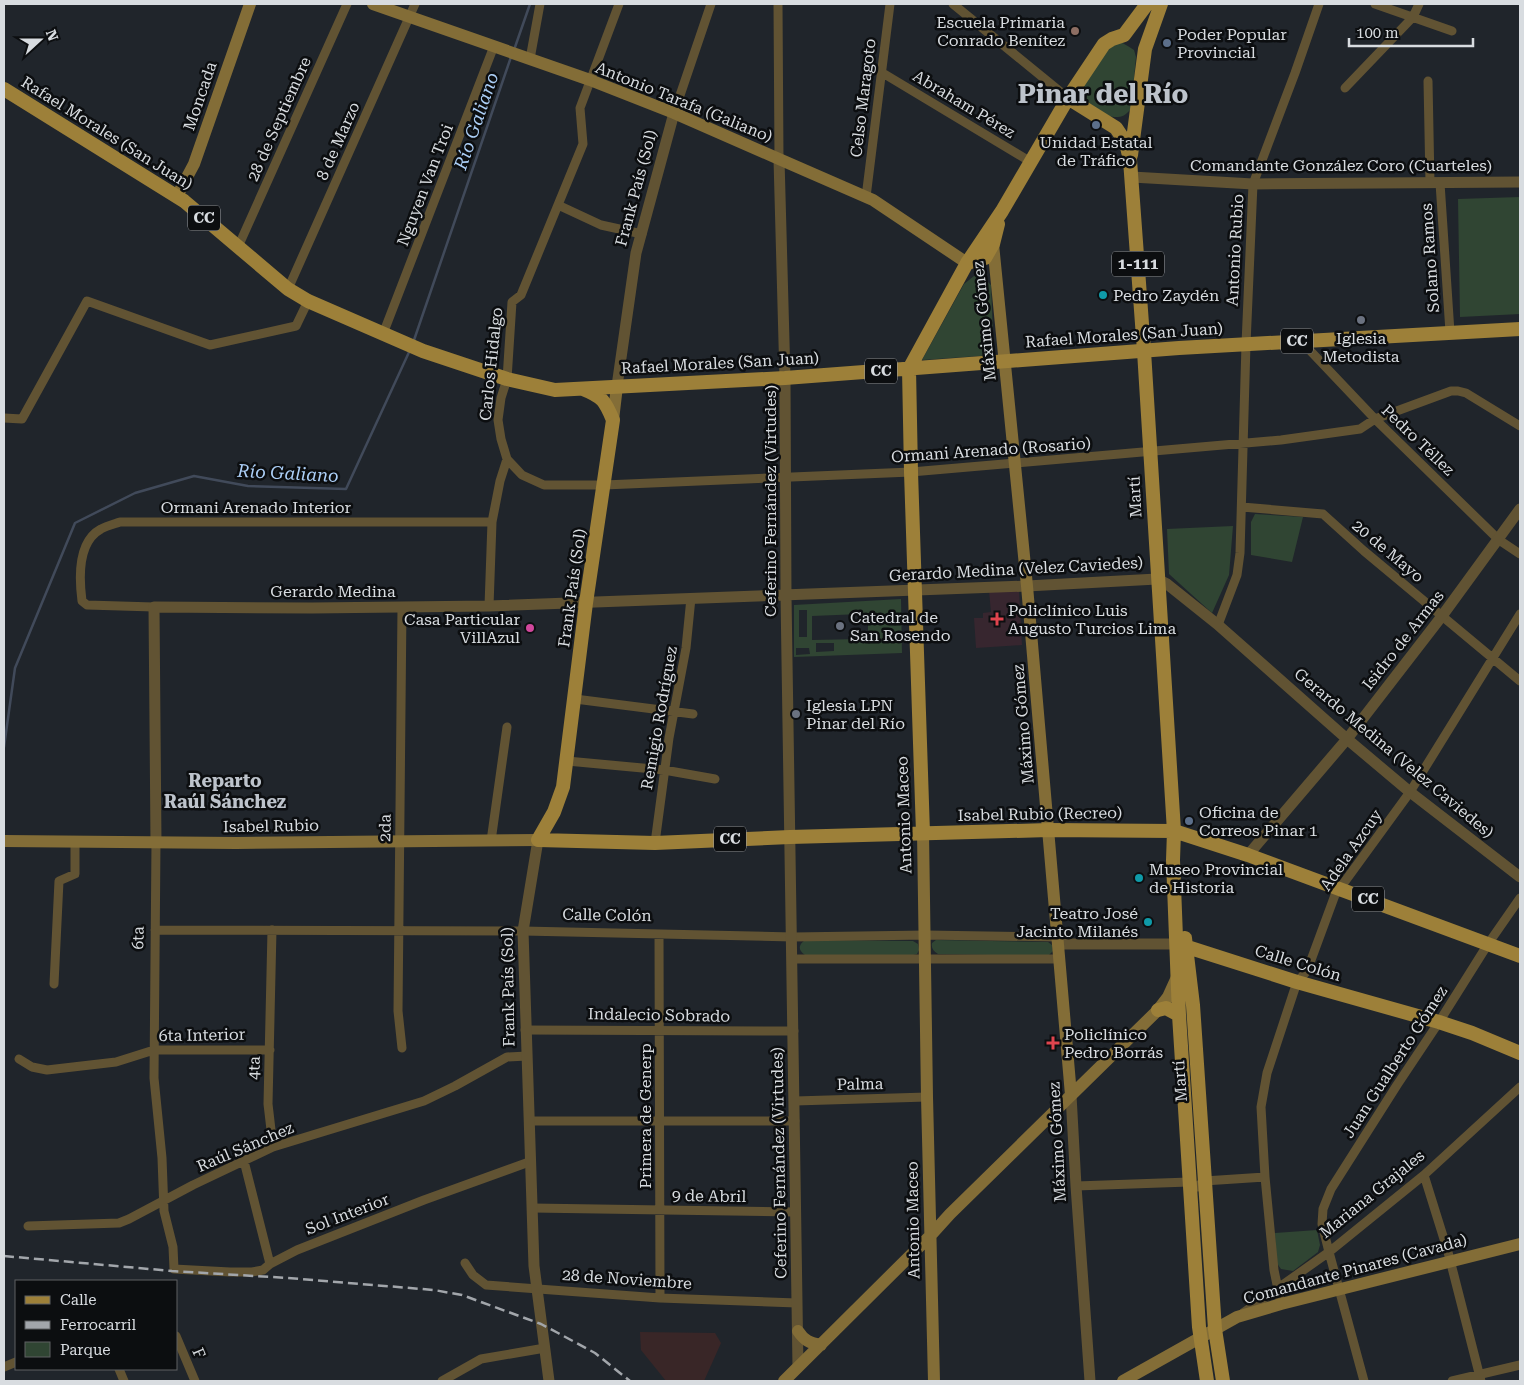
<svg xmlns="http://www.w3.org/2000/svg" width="1524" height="1385" font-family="'Roboto Serif',serif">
	<rect width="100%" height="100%" fill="#20252b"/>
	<path fill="#392627" d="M640 1332 715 1333 721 1343 704 1381H666L641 1350Z"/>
	<path fill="#37262f" d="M1019 590 1022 645 976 648 974 618H983V613L991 612 989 591Z"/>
	<path fill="#304533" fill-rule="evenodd" d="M1113 42C1122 41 1127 46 1134 50L1136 57 1131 109C1127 113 1124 117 1118 117 1109 118 1087 108 1081 101 1078 98 1078 94 1078 90Z
		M1520 197V314L1460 317 1458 199Z
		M974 276 983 277 991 285 994 355 922 360 964 284Z
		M1255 514 1303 517 1292 562 1251 555V522Z
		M1233 526 1229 575 1212 613 1169 574 1167 529Z
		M901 599 902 653 794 657V605ZM799 610H807V637H799ZM861 614V620H868V633H862V639L812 640V616ZM816 643H834V651L816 652ZM796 648H809L810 654 796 655Z
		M805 940 913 941 918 944 919 950 917 954 913 955H805C798 950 798 945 805 940Z
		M936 940 1048 942 1052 945 1053 951 1048 956 938 954C933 951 931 948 932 943Z
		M1317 1230 1320 1245 1318 1252 1293 1271 1281 1269 1276 1262 1275 1233Z"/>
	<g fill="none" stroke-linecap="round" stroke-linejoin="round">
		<path stroke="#414a5a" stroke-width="2.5" d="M514 50 530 4
			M413 343 511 57
			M4 747 15 668 75 523 135 493 194 476 248 486 346 489 410 350"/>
		<path stroke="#615333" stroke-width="9" d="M778 4 779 159
			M953 4 1068 98
			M1375 4 1452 31
			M530 59 540 4
			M881 72 1031 162
			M1428 81 1430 183
			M1345 88 1413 17 1419 4
			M674 113 711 4
			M1440 183 1450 332
			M866 197 890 4
			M558 205 601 225 642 234
			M238 247 347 4
			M288 289 415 4
			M383 334 494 46
			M1301 341 1375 419 1499 540 1520 554
			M4 418 22 419 87 301 210 345 296 326 308 301
			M507 459 522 475 544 485H604L911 472 1281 440 1360 429 1375 419 1451 391H1458L1466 393 1520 426
			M1242 507 1323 514 1364 551 1520 681
			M489 606 492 522 500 481 507 459 501 439 498 420 501 398 507 379 512 302 521 295 583 144 580 108 619 4
			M154 607 87 605 82 601C79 578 77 542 101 529 106 526 114 524 120 522H492
			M402 607 398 1011 402 1048
			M1218 625 1237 575 1240 553 1246 344 1253 184 1295 73 1319 4
			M575 699 693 714
			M567 761 664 770 715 779
			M491 841 507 727
			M156 842 154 1078 162 1158 164 1211 173 1247 174 1269 230 1272H252L263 1270 270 1264 297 1250 424 1200 529 1162
			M655 843 669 738 686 648 691 598
			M155 930 523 931 793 937 926 935 1058 937
			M272 930 268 1104 273 1147
			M659 934 660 1298
			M793 959H1060
			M54 984 59 881 75 874V841
			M525 1030 794 1031
			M19 1059 32 1067 47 1070 116 1062 154 1050H270
			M795 1101 927 1097
			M529 1121H795
			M244 1161 270 1264
			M1424 1175 1448 1252 1481 1381
			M1076 1186 1189 1182 1197 1187 1204 1181 1265 1177
			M532 1208 796 1212
			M28 1226 119 1223 129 1219 193 1185 273 1147 424 1101 455 1086 507 1057 527 1056
			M465 1263 473 1275 486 1285 660 1298 797 1303
			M1281 1304 1274 1270 1265 1177 1261 1107 1267 1073 1297 982 1307 971 1335 895 1410 792 1520 614
			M1243 1313 1329 1252 1424 1175 1520 1087
			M176 1336 195 1381
			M4 1367 16 1362
			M119 1369 124 1381
			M442 1381 481 1359 545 1348
			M1364 1381 1329 1252 1322 1224 1323 1209 1331 1189 1397 1085 1439 1022 1488 944 1520 898
			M1452 1381 1520 1365"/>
		<path stroke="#615333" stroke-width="11" d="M779 159 785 378 786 596 798 1367
			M1132 177 1253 184 1520 182
			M617 386 636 253 674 113
			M538 840 523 931 534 1266 549 1381
			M156 842 154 607 312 608 489 606 1027 586 1157 579 1167 584 1217 624 1347 739 1410 792 1520 877
			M1248 855 1347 739 1442 616 1520 509
			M1059 944H1176
			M1071 1095 1076 1186 1090 1381"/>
		<path stroke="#836d37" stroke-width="12" d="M373 4 590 80 674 113 779 159 873 200 967 263
			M177 196 194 164 250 4
			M993 244 1027 586 1071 1095
			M613 420 617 386
			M923 833 927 1097 934 1381
			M4 841 236 843 538 840
			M798 1331C804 1340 809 1343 821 1345
			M784 1381 931 1235 950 1214 1158 1010 1168 997 1178 975
			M1123 1381 1237 1317 1281 1304 1520 1244"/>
		<path stroke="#9d8039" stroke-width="14" d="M4 89 184 201 288 289 308 301 423 351 507 379 555 390 785 378 1179 348 1520 329
			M1068 98 1116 128 1126 143 1130 160 1144 351 1174 831 1173 860 1179 1015 1199 1327 1207 1381
			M1131 155 1145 49 1161 4
			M967 263 985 258 993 244 998 224
			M583 389C603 397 605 401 613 420L586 603 563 787 554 812 538 840 655 843 790 837 1049 830 1174 831 1248 855 1520 956
			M923 833 911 472 909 369 967 263 1002 211 1068 98 1104 44 1112 39 1124 35 1147 4
			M1185 938 1193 1005 1215 1329 1223 1381
			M1178 944 1297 982 1439 1022 1472 1033 1520 1053
			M1158 1010 1166 1008 1179 1015"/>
		<path stroke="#a2a6ab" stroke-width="2.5" stroke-dasharray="10 5" stroke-linecap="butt" d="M4 1256 172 1271 288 1278 434 1290 462 1295 541 1324 558 1333 595 1353 630 1381"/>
	</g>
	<circle fill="#8d6e63" stroke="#0c0e10" stroke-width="2" cx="1075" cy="31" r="5"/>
	<g fill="#5c6f8a" stroke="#0c0e10" stroke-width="2">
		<circle cx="1167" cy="43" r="5"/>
		<circle cx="1096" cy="125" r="5"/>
		<circle cx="1189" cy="821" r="5"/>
	</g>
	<g fill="#0f9aa8" stroke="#0c0e10" stroke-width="2">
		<circle cx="1103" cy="295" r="5"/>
		<circle cx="1139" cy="878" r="5"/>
		<circle cx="1148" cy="922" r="5"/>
	</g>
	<g fill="#6b7280" stroke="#0c0e10" stroke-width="2">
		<circle cx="1361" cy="320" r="5"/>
		<circle cx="840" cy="626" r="5"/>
		<circle cx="796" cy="714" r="5"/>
	</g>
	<g fill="#e0444e" stroke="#0c0e10" stroke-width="2">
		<path d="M994.5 611.5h5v5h5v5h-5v5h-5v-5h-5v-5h5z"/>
		<path d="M1050.5 1035.5h5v5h5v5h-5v5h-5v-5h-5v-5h5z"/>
	</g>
	<circle fill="#d1479c" stroke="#0c0e10" stroke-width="2" cx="530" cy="628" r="5"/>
	<g text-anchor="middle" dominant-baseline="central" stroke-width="5" stroke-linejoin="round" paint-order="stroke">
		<g fill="#0c0e10" stroke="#9b9ea2" stroke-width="1">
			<rect x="188" y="205.5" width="32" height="25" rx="4"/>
			<rect x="1112" y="251.5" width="52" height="25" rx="4"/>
			<rect x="1281" y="328.5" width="32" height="25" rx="4"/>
			<rect x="865" y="358.5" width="32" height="25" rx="4"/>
			<rect x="714" y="826.5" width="32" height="25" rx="4"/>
			<rect x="1352" y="886.5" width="32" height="25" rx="4"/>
		</g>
		<g font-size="15" font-weight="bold" fill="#d8dce0">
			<text x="204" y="218">CC</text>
			<text x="1138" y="264">1-111</text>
			<text x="1297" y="341">CC</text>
			<text x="881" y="371">CC</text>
			<text x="730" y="839">CC</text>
			<text x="1368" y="899">CC</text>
		</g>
		<g font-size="16" fill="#d8dce0" stroke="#0c0e10" text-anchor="start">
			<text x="1065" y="22" text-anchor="end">Escuela Primaria<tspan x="1065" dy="18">Conrado Benítez</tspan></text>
			<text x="1177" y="34">Poder Popular<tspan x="1177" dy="18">Provincial</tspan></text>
			<text x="1096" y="142" text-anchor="middle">Unidad Estatal<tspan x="1096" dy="18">de Tráfico</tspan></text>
			<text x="1113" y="295">Pedro Zaydén</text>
			<text x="1361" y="338" text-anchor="middle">Iglesia<tspan x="1361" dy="18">Metodista</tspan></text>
			<text x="1008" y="610">Policlínico Luis<tspan x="1008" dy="18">Augusto Turcios Lima</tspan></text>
			<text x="850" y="617">Catedral de<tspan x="850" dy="18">San Rosendo</tspan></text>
			<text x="520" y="619" text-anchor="end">Casa Particular<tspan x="520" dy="18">VillAzul</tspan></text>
			<text x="806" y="705">Iglesia LPN<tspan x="806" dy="18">Pinar del Río</tspan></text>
			<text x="1199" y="812">Oficina de<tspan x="1199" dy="18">Correos Pinar 1</tspan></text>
			<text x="1149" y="869">Museo Provincial<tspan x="1149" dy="18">de Historia</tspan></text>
			<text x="1138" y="913" text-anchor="end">Teatro José<tspan x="1138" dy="18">Jacinto Milanés</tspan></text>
			<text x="1064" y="1034">Policlínico<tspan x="1064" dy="18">Pedro Borrás</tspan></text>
		</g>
		<g font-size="16" fill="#d8dce0" stroke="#0c0e10">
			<text transform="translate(200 96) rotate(-71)">Moncada</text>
			<text transform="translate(863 98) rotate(-83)">Celso Maragoto</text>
			<text transform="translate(684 102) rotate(22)">Antonio Tarafa (Galiano)</text>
			<text transform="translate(964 104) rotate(31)">Abraham Pérez</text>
			<text transform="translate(279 119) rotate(-66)">28 de Septiembre</text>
			<text transform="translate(107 133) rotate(32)">Rafael Morales (San Juan)</text>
			<text transform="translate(338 141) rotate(-66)">8 de Marzo</text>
			<text x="1341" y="165">Comandante González Coro (Cuarteles)</text>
			<text transform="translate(425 185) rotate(-69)">Nguyen Van Troi</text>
			<text transform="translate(636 188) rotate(-75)">Frank País (Sol)</text>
			<text transform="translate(1235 250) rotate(-87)">Antonio Rubio</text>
			<text transform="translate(1430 258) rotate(-94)">Solano Ramos</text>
			<text transform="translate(984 321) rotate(-96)">Máximo Gómez</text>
			<text transform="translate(1124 335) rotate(-4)">Rafael Morales (San Juan)</text>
			<text transform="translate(720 363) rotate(-3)">Rafael Morales (San Juan)</text>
			<text transform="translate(491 364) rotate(-84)">Carlos Hidalgo</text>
			<text transform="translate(1418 440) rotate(44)">Pedro Téllez</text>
			<text transform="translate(991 450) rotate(-4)">Ormani Arenado (Rosario)</text>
			<text transform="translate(1135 497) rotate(-93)">Martí</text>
			<text transform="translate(770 501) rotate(-90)">Ceferino Fernández (Virtudes)</text>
			<text x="256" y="507">Ormani Arenado Interior</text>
			<text transform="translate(1388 551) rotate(40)">20 de Mayo</text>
			<text transform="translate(1016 569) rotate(-3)">Gerardo Medina (Velez Caviedes)</text>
			<text transform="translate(572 588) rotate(-82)">Frank País (Sol)</text>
			<text x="333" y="591">Gerardo Medina</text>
			<text transform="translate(1403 640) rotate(-52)">Isidro de Armas</text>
			<text transform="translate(659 718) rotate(-80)">Remigio Rodríguez</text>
			<text transform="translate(1023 724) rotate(-95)">Máximo Gómez</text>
			<text transform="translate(1394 753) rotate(40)">Gerardo Medina (Velez Caviedes)</text>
			<text transform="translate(1040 814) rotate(-1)">Isabel Rubio (Recreo)</text>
			<text transform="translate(904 815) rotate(-92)">Antonio Maceo</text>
			<text transform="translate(271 826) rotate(-1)">Isabel Rubio</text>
			<text transform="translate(385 828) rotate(-89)">2da</text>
			<text transform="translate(1351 850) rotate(-55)">Adela Azcuy</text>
			<text transform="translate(607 915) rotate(1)">Calle Colón</text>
			<text transform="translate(138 938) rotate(-89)">6ta</text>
			<text transform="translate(1298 963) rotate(17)">Calle Colón</text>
			<text transform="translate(508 987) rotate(-91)">Frank País (Sol)</text>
			<text transform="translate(659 1015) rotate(1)">Indalecio Sobrado</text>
			<text transform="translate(202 1035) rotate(-1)">6ta Interior</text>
			<text transform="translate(1395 1062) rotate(-57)">Juan Gualberto Gómez</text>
			<text transform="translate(254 1068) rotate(-88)">4ta</text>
			<text transform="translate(1180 1081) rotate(-94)">Martí</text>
			<text transform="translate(860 1084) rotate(-1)">Palma</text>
			<text transform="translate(645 1116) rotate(-90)">Primera de Generp</text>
			<text transform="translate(1057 1142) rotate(-93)">Máximo Gómez</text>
			<text transform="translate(245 1147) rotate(-23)">Raúl Sánchez</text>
			<text transform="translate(779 1163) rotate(-91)">Ceferino Fernández (Virtudes)</text>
			<text transform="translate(1372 1194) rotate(-39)">Mariana Grajales</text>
			<text transform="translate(709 1196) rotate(1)">9 de Abril</text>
			<text transform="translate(347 1214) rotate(-21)">Sol Interior</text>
			<text transform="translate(913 1220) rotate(-91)">Antonio Maceo</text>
			<text transform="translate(1355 1269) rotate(-15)">Comandante Pinares (Cavada)</text>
			<text transform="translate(627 1279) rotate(4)">28 de Noviembre</text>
			<text transform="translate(199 1353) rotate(67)">F</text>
		</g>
		<g font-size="18" font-style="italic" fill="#accff7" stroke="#0c0e10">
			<text transform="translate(476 121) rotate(-71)">Río Galiano</text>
			<text transform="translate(288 473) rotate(3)">Río Galiano</text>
		</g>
		<g font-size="18" font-weight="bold" fill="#bdc3cb" stroke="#0c0e10">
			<text x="225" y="780">Reparto<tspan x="225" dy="21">Raúl Sánchez</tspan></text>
		</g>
		<g font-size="26" font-weight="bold" fill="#bdc3cb" stroke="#0c0e10">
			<text x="1103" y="94">Pinar del Río</text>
		</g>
	</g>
	<rect width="1524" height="1385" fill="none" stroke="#d8dce0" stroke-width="10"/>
	<rect x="15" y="1280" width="162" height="90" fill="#0c0e10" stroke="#5e6063"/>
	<rect x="25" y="1296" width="25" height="8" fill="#9d8039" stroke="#5e6063"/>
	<text x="60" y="1305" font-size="15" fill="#d8dce0">Calle</text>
	<rect x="25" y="1321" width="25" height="8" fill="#a2a6ab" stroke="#5e6063"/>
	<text x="60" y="1330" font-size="15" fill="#d8dce0">Ferrocarril</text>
	<rect x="25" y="1342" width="25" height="15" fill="#304533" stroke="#5e6063"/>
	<text x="60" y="1355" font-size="15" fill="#d8dce0">Parque</text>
	<g transform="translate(40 40) rotate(69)" stroke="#0c0e10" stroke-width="4" paint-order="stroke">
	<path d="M0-4L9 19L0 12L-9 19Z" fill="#d8dce0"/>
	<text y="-8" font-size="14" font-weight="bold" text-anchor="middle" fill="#d8dce0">N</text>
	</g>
	<path d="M1349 38v8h124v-8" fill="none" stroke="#d8dce0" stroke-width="2.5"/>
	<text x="1356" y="38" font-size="15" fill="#d8dce0" stroke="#0c0e10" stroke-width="4" paint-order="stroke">100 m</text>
</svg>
